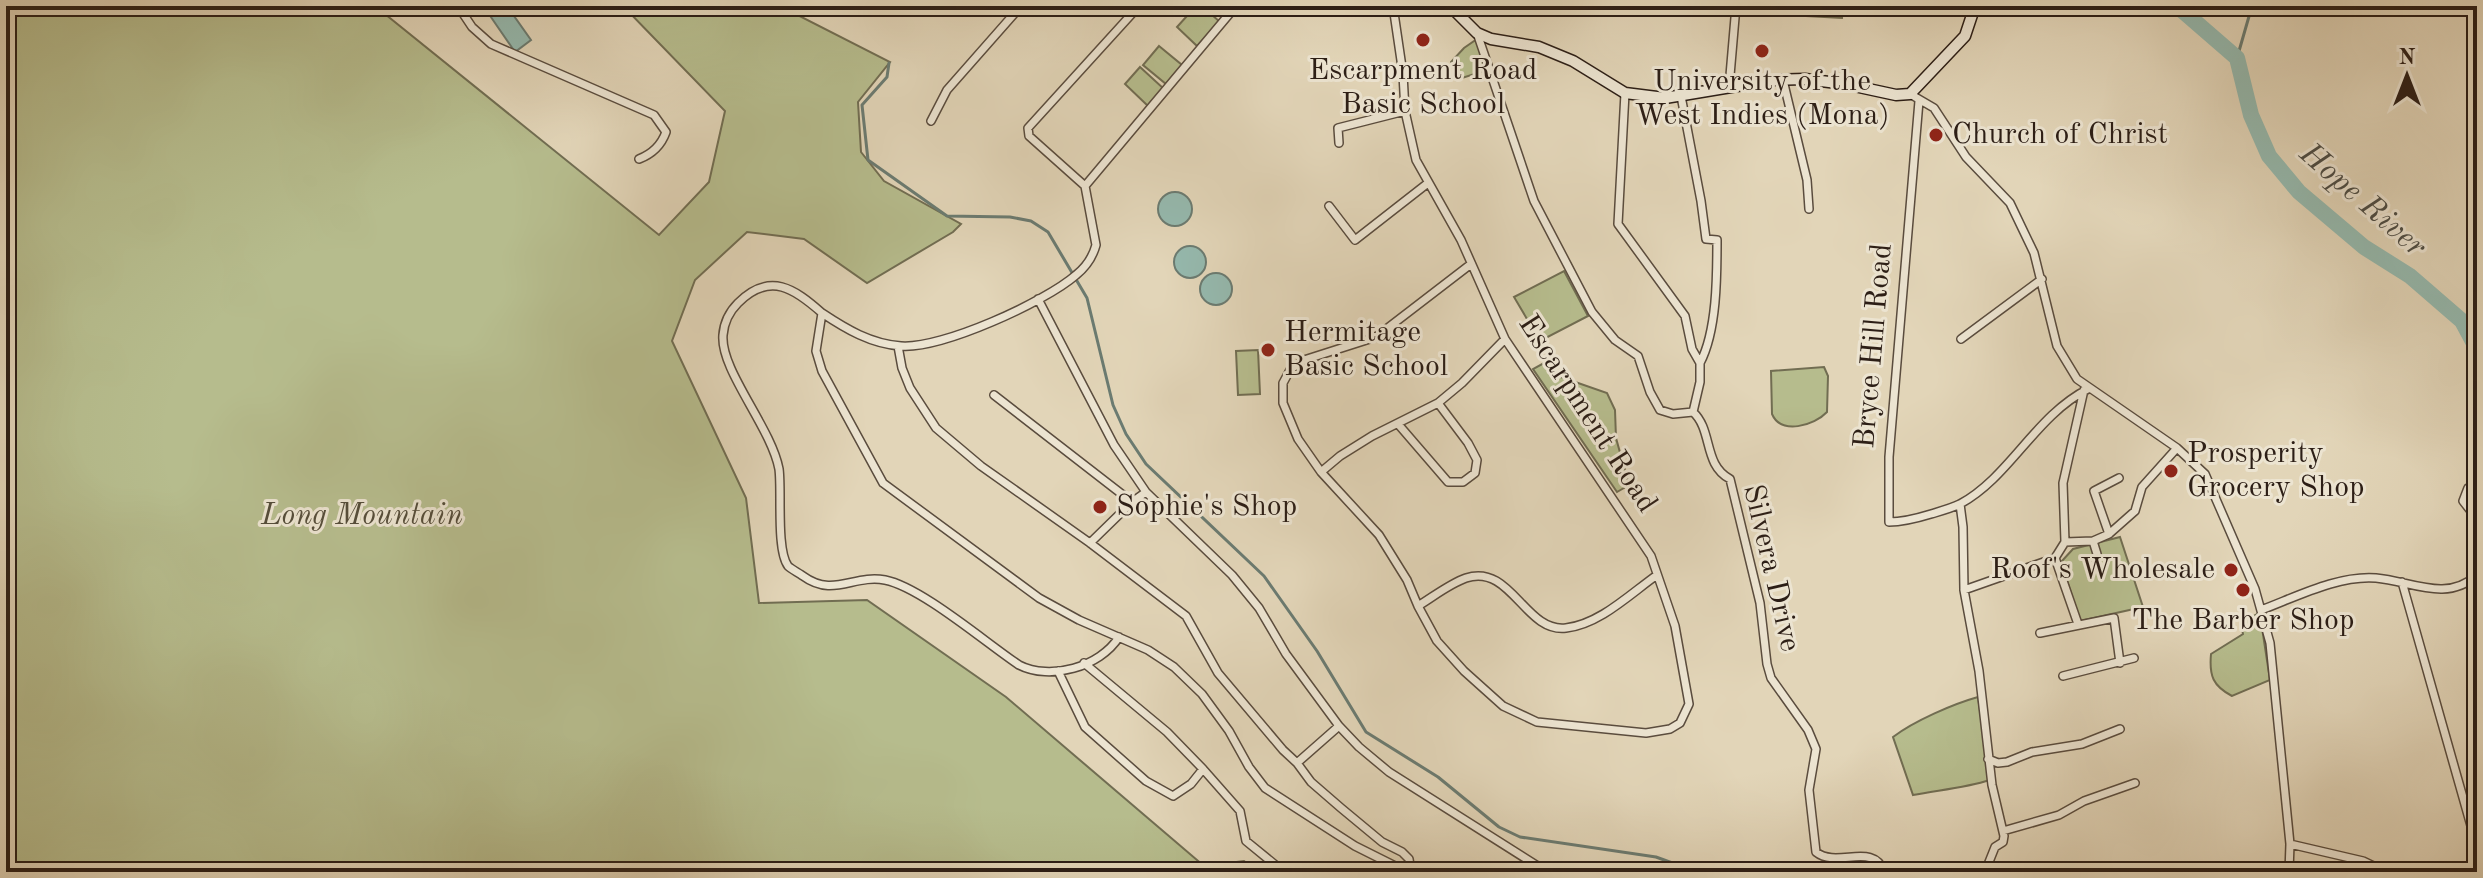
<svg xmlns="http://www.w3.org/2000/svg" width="2483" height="878" font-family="'Old Standard TT',serif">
	<rect width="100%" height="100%" fill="#e2d5b8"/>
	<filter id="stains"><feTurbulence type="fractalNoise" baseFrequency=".0025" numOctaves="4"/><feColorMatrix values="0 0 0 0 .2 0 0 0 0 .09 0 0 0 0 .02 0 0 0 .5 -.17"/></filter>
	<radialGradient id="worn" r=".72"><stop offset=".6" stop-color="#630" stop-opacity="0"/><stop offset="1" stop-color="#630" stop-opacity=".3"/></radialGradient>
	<path fill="#b6bc8d" stroke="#716d52" stroke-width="2" d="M6 6H375L659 235 709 182 725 111 623 6H780L890 62 858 102 861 152 884 181 961 224 953 232 867 283 804 239 747 232 695 280 672 341 746 498 759 603 867 600 1006 697 1204 866 1244 861 1258 872H6Z
		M1196 6H1202L1220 22 1197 46 1177 27Z
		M1752 6H1843L1842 18 1752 13Z
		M1477 39 1490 69 1456 80 1451 62 1464 48Z
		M1159 46 1182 65 1166 84 1143 65Z
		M1140 67 1164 89 1148 106 1125 84Z
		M1564 271 1588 316 1540 341 1514 297Z
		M1258 350 1260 394 1238 395 1236 351Z
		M1544 363 1558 376 1607 393 1615 410 1616 438 1629 485 1617 492 1533 369Z
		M1824 367 1828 376 1827 412C1814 426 1781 435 1772 414L1771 371Z
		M2120 537 2143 607 2080 621 2061 562 2073 549Z
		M2257 614 2261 621 2270 680 2232 696C2213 686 2209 676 2211 654L2243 634 2241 623Z
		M1978 697 1990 780C1965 788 1939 790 1913 795L1893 737C1914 721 1953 704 1978 697Z"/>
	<path fill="#95b9ae" stroke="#6b7b71" stroke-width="2" d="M507 6 531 40 515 52 484 7Z
		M1158 209a17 17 0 1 1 34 0a17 17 0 1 1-34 0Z
		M1174 262a16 16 0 1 1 32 0a16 16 0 1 1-32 0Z
		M1200 289a16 16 0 1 1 32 0a16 16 0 1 1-32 0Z"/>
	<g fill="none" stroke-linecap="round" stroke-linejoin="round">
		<path stroke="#6b7b71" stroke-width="3" d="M2237 58 2252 6
			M889 63 887 77 862 105 868 160 947 216 1010 217 1031 221 1048 232 1087 298 1113 405 1126 434 1146 464 1264 576 1317 651 1366 732 1438 777 1499 827 1520 837 1656 857 1697 872"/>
		<path stroke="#95b9ae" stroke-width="16" d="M2177 6 2237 58 2251 115 2269 156 2299 192 2364 247 2410 276 2462 321 2477 349"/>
		<defs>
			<path id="street" d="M1393 6 1403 74 1405 111 1416 160 1461 240 1505 339 1651 556 1675 626 1689 704 1680 723 1670 729 1646 733 1537 722 1503 706 1464 671 1437 641 1418 606 1407 580 1379 535 1321 472 1298 439 1283 403V383L1290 370 1304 360 1376 337 1471 264
				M460 9 472 27 491 44 654 115 666 132C661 146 652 154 639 159
				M1477 33 1534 201 1592 312 1615 340 1638 356 1650 392 1660 410 1673 414 1693 412
				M1783 80 1807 180 1809 209
				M1729 87 1736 6
				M1625 93 1618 224 1685 316 1692 349 1700 363V382L1693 412C1713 430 1703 465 1730 479L1760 603 1767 664 1771 678 1808 730 1816 749 1809 790 1816 852C1837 869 1874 841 1884 872
				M1910 94 1934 108 1966 157 2010 203 2034 253 2057 346 2077 379 2177 448 2205 474 2255 589 2270 643 2290 844 2289 872
				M1681 96 1701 201 1706 239 1717 240C1717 276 1717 331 1700 363
				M1919 101 1889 457V522C1903 522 1918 518 1931 514 1941 511 1952 508 1960 504 2010 477 2035 416 2088 389
				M931 121 947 90 1021 6
				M1339 143 1338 128 1405 111
				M1085 186 1096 245C1093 256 1086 267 1076 275 1045 302 942 349 901 346 871 344 846 329 822 313L816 351 822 371 883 483 1039 598 1079 620 1148 650 1174 667 1202 694 1229 731 1249 767 1265 788 1355 846 1407 872
				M1085 186 1029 136 1028 128 1139 6
				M1085 186 1236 6
				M1329 206 1355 240 1428 183
				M1038 299 1114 445 1146 492 1232 575 1259 608 1286 654 1339 726 1359 747 1389 772 1547 872
				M822 313C795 289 770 271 738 303 729 312 724 322 723 335 720 370 771 427 779 469 782 490 776 550 788 566 791 569 799 573 803 576 833 598 854 574 885 580 921 587 986 643 1019 665 1050 681 1100 667 1119 637
				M1961 339 2042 279
				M898 346 902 368 910 388 936 428 981 466 1090 543 1186 616 1218 673 1283 750 1297 763 1311 782 1341 808 1382 842 1402 852 1409 859 1411 872
				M994 395 1132 502
				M1398 424 1448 482H1463L1475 473 1477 460 1468 443 1438 403
				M1321 472 1340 456 1372 436 1438 403 1462 383 1505 339
				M2477 485 2468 488 2463 501 2477 519
				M1960 504 1963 527 1964 590 1979 671 1992 785 2004 836 2003 842 1995 847 1985 872
				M2109 534 2094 491 2119 478
				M2093 541 2097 554
				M2065 542 2093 541 2109 534 2135 511 2142 487 2177 448
				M2065 542 2063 483 2084 390
				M1090 543 1132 502 1146 492
				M2055 558 2078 624
				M2402 582 2477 847
				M1964 590 2055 558 2065 542
				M1418 606C1433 597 1449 584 1466 578 1511 563 1525 633 1566 628 1600 624 1630 594 1657 575
				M2261 610C2296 597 2338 575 2376 578 2411 581 2446 603 2477 575
				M2040 633 2114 618 2120 663
				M1084 663 1167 732 1203 769 1240 811 1246 841 1284 872
				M1058 671 1085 727 1146 781 1173 796 1191 784 1203 769
				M2063 676 2134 658
				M1988 759 1998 763 2007 762 2032 752 2082 744 2120 729
				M1297 763 1339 726
				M2003 831 2059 815 2084 801 2135 783
				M2290 844 2363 861 2386 872"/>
			<path id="secondary" d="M1450 6 1477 33 1491 39 1539 47 1573 61 1625 93 1665 98 1773 80 1805 79 1845 84 1896 95 1910 94 1965 36 1975 6"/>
		</defs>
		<use href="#street" stroke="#5a4c3e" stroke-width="10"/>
		<use href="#secondary" stroke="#2c1e16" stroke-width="13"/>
		<use href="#street" stroke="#ece4d1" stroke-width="7"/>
		<use href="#secondary" stroke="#ece4d1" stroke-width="10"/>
	</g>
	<g fill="#8f2418" stroke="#ece4d1" stroke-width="3">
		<circle cx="1423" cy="40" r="8"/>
		<circle cx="1762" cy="51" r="8"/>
		<circle cx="1936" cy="135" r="8"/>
		<circle cx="1268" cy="350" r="8"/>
		<circle cx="2171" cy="471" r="8"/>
		<circle cx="1100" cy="507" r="8"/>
		<circle cx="2231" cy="570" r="8"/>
		<circle cx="2243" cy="590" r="8"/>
	</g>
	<g text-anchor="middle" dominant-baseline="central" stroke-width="6" stroke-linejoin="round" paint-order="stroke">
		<g font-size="30" fill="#2c1e16" stroke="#ece4d1" text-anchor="start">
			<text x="1423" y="71" text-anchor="middle">Escarpment Road<tspan x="1423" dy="34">Basic School</tspan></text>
			<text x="1762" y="82" text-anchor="middle">University of the<tspan x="1762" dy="34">West Indies (Mona)</tspan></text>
			<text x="1952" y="135">Church of Christ</text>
			<text x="1284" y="333">Hermitage<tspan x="1284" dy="34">Basic School</tspan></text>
			<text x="2187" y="454">Prosperity<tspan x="2187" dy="34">Grocery Shop</tspan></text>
			<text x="1116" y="507">Sophie's Shop</text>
			<text x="2215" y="570" text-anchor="end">Roof's Wholesale</text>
			<text x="2243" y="621" text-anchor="middle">The Barber Shop</text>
		</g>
		<g font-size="30" fill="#2c1e16" stroke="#ece4d1">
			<text transform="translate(1874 346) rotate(-85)">Bryce Hill Road</text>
			<text transform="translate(1587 414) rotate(57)">Escarpment Road</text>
			<text transform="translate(1771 568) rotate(77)">Silvera Drive</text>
		</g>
		<g font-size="30" font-style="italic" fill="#554d3a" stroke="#ece4d1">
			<text x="362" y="516">Long Mountain</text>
		</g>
		<g font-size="32" font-style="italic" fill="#4c4c44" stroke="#ece4d1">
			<text transform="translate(2362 201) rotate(41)">Hope River</text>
		</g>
	</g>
	<rect width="2483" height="878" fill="none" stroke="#e2d5b8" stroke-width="32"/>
	<rect x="8" y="8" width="2467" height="862" fill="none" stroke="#2c1e16" stroke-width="4"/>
	<rect x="16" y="16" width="2451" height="846" fill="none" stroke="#2c1e16" stroke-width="2"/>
	<g transform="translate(2407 76)" stroke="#ece4d1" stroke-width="6" paint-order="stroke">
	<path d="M0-6L14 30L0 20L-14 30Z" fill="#2c1e16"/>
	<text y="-12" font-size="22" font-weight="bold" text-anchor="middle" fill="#2c1e16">N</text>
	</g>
	<rect width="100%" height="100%" filter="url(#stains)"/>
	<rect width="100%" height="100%" fill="url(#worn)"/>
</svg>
